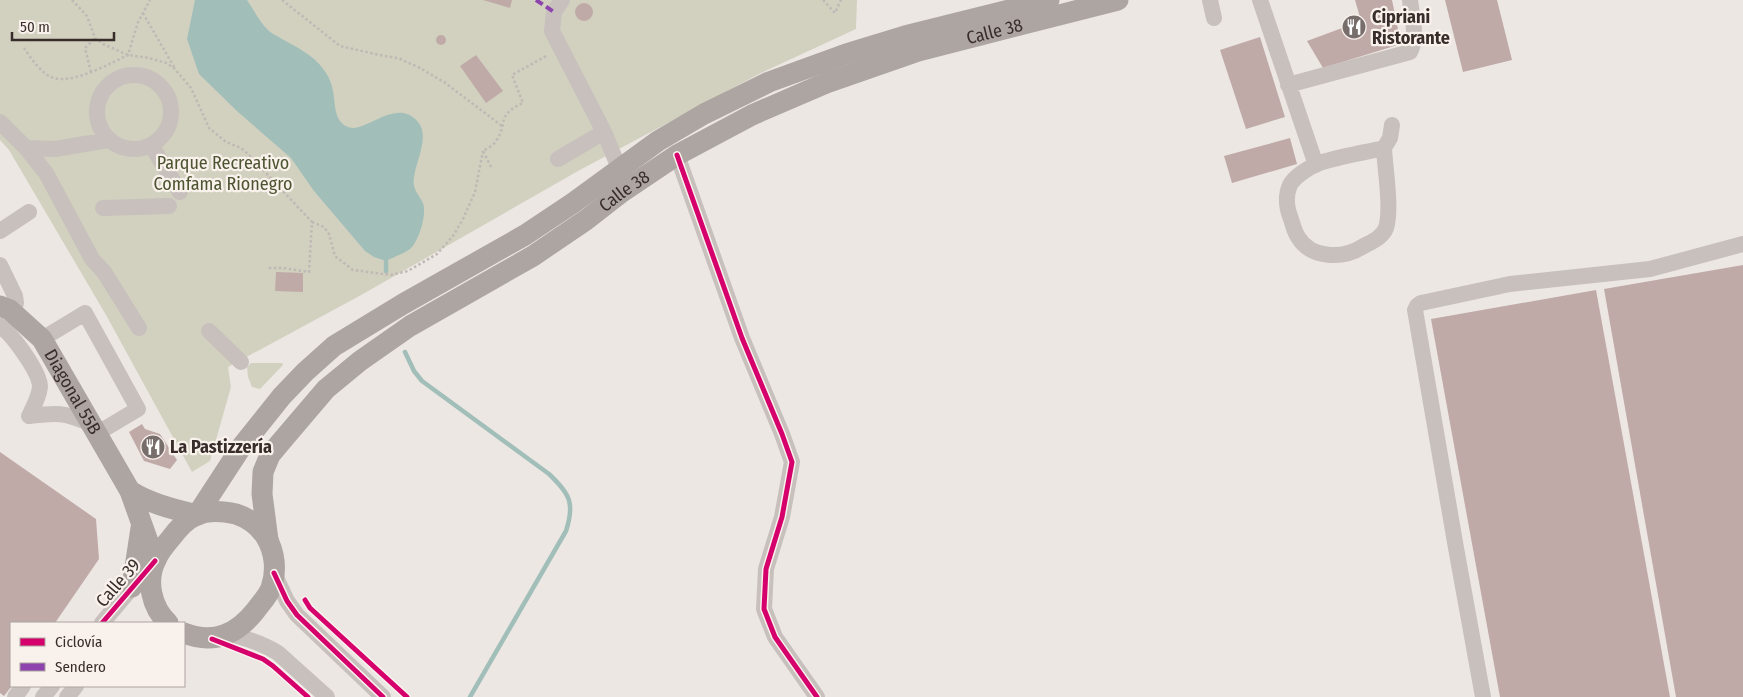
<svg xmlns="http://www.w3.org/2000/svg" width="1743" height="697" font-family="'Fira Sans Condensed',sans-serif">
	<rect width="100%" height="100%" fill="#ede7e4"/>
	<path fill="#d2d1bf" d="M0 0H857L856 29 759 74 578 171 363 294 228 367 231 387 210 461 192 472 106 315 9 150 0 140Z
		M251 363H282L283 365 260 389 252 387 248 377 247 367Z"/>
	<path fill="#a1beb9" d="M195 0H247C254 10 260 23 269 31 272 34 278 36 282 39 296 47 314 55 324 70 327 74 331 81 332 87 336 99 332 121 348 127 366 134 396 96 418 122 430 136 416 161 414 177 412 188 417 192 422 201 428 211 420 238 412 247 407 253 393 257 386 261L374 257 365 251 314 191 291 158 238 112 199 74 187 39Z"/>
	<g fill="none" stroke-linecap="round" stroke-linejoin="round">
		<path stroke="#a1beb9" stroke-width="4.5" d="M386 261V271
			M405 352 414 371 422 381 549 474C570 494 575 503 566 531L470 697"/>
	</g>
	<path fill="#bfaaa8" d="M483 0H512L510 8Z
		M1355 0H1392L1401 44 1323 68 1307 41 1361 21Z
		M1445 0H1497L1512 60 1463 72Z
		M575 12a9 9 0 1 1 18 0a9 9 0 1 1-18 0Z
		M436 40a5 5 0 1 1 10 0a5 5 0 1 1-10 0Z
		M1260 37 1285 117 1246 129 1220 50Z
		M476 55 503 91 486 103 460 66Z
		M1290 138 1297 164 1232 183 1224 156Z
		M1743 265V697H1676L1604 289Z
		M276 272 303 273V292L275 291Z
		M1596 290 1670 697H1500L1431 319Z
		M142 424 145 429 160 434 177 460 170 469 144 461 129 432Z
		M0 452 96 519 99 559 55 623H11V687L4 696 0 693Z"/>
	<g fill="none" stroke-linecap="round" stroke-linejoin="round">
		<path stroke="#c0b8b5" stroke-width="2.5" stroke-dasharray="2.5 2.5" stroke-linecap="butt" d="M72 0 87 16 95 38 103 44 128 55 149 58 166 63 174 68 191 88 209 128 226 142 241 148 248 154 312 222 309 272 283 268H268
			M282 0 340 46 384 56 398 58 420 68 444 82 502 126
			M823 0 835 13 841 0
			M143 13 174 67
			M24 48C31 58 42 75 54 78 73 84 111 63 128 55L138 22 150 0
			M91 72 85 48 95 38
			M491 167 483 151C487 149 494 145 496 141 509 122 495 116 523 103L512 75 548 55
			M312 222 324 227 329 234 335 256 353 270 391 275 408 271 437 254 453 236 463 219 475 192 483 151"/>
		<path stroke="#c7c0bd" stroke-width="16" d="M562 0 554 12 552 31 604 132 619 168
			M1210 0 1214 18
			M1260 0 1316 165
			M97 112a37 37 0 1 1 74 0a37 37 0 1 1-74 0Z
			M1288 85 1410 52C1418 37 1412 17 1410 0
			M0 122 26 148 46 173 92 259 104 272 139 328
			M151 145 180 192
			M26 148 55 149 108 140
			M1384 148C1385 169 1392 209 1386 228 1382 238 1371 242 1362 247 1343 259 1311 259 1298 237 1294 231 1293 225 1291 219 1287 209 1285 196 1290 185 1294 177 1308 168 1317 164 1336 157 1363 153 1384 148L1390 138 1392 125
			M677 155 742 338 782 434 792 462 782 517 766 569 764 609 775 637 817 697
			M558 159 604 132
			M103 208 169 206
			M0 231 29 212
			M0 265 15 296 16 303 10 310
			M0 326C12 334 40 372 40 387 39 397 33 408 29 416 57 413 63 412 89 423
			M209 331 241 362
			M42 339 85 313 138 409 96 434
			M274 573 287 601 297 615 383 697
			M102 623 139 579
			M228 634C246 638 262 643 278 653L327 697
			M15 697 23 686
			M43 697 52 686
			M67 697 76 686
			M1483 697 1456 548 1415 310 1417 306 1421 303 1510 284 1650 269 1743 244"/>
		<g stroke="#aca5a2" stroke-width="21">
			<path id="s1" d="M0 306 10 310 42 339 130 491 155 561"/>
			<path d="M130 491C151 504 173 509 197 515L242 446 282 396 305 372 334 346 403 304 525 235 573 203 658 141 704 114 769 82 846 54 905 36 1049 0"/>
			<path id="s2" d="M268 540 262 494 263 472 270 455 280 443 326 389 360 361 410 326 533 256 586 220 622 192 677 155 752 115 826 83 918 51 1118 0"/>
			<path d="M132 587 141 528"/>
			<path d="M168 623C152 608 145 581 156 560 159 552 165 545 171 538 177 530 185 520 195 516 208 509 223 511 236 514 248 518 259 526 266 537 275 552 277 571 271 588 268 596 261 603 256 610 237 634 214 645 184 633"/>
		</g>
		<path stroke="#8e44ad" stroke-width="4" stroke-dasharray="8 4" stroke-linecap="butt" d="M536 0 554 12"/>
		<defs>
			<path id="cycleway" d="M677 155 742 338 782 434 792 462 782 517 766 569 764 609 775 637 817 697
				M274 573 287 601 297 615 383 697
				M305 600 310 608 407 697
				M102 623 155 561
				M212 639 263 659 273 666 308 697"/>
		</defs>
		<use href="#cycleway" stroke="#f9f1ec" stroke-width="8"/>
		<use href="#cycleway" stroke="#d6006c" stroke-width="5"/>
	</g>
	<defs>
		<symbol id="restaurant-disc" viewBox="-11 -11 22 22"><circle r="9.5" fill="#776e6c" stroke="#f9f1ec"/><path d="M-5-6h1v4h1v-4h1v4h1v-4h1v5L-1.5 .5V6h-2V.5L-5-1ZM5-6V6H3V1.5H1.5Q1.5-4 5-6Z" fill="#fff"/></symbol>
	</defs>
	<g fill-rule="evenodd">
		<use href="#restaurant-disc" x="1340" y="13" width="28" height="28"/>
		<use href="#restaurant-disc" x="139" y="433" width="28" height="28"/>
	</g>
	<g text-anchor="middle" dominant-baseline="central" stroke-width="4.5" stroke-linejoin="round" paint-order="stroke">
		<g font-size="18" font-weight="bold" fill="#382d2b" stroke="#f9f1ec" text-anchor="start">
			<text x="1372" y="17">Cipriani<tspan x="1372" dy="21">Ristorante</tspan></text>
			<text x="170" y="447">La Pastizzería</text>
		</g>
		<g font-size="18" fill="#382d2b" stroke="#f9f1ec">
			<text stroke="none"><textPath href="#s2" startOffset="938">Calle 38</textPath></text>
			<text stroke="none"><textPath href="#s2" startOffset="532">Calle 38</textPath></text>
			<text stroke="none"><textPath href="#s1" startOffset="115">Diagonal 55B</textPath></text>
			<text transform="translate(118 583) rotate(-49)">Calle 39</text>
		</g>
		<g font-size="18" fill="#4d5431" stroke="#f9f1ec">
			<text x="223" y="163">Parque Recreativo<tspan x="223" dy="21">Comfama Rionegro</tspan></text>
		</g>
	</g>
	<rect x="10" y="622" width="175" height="65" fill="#f9f1ec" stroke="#aca39f"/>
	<rect x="20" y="638" width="25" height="8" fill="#d6006c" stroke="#aca39f"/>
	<text x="55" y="647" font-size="15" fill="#382d2b">Ciclovía</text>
	<rect x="20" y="663" width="25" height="8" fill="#8e44ad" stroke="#aca39f"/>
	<text x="55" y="672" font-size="15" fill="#382d2b">Sendero</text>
	<path d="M12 32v8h102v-8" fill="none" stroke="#382d2b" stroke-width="2.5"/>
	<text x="20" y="32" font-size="15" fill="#382d2b" stroke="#f9f1ec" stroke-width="4" paint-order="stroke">50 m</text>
</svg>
